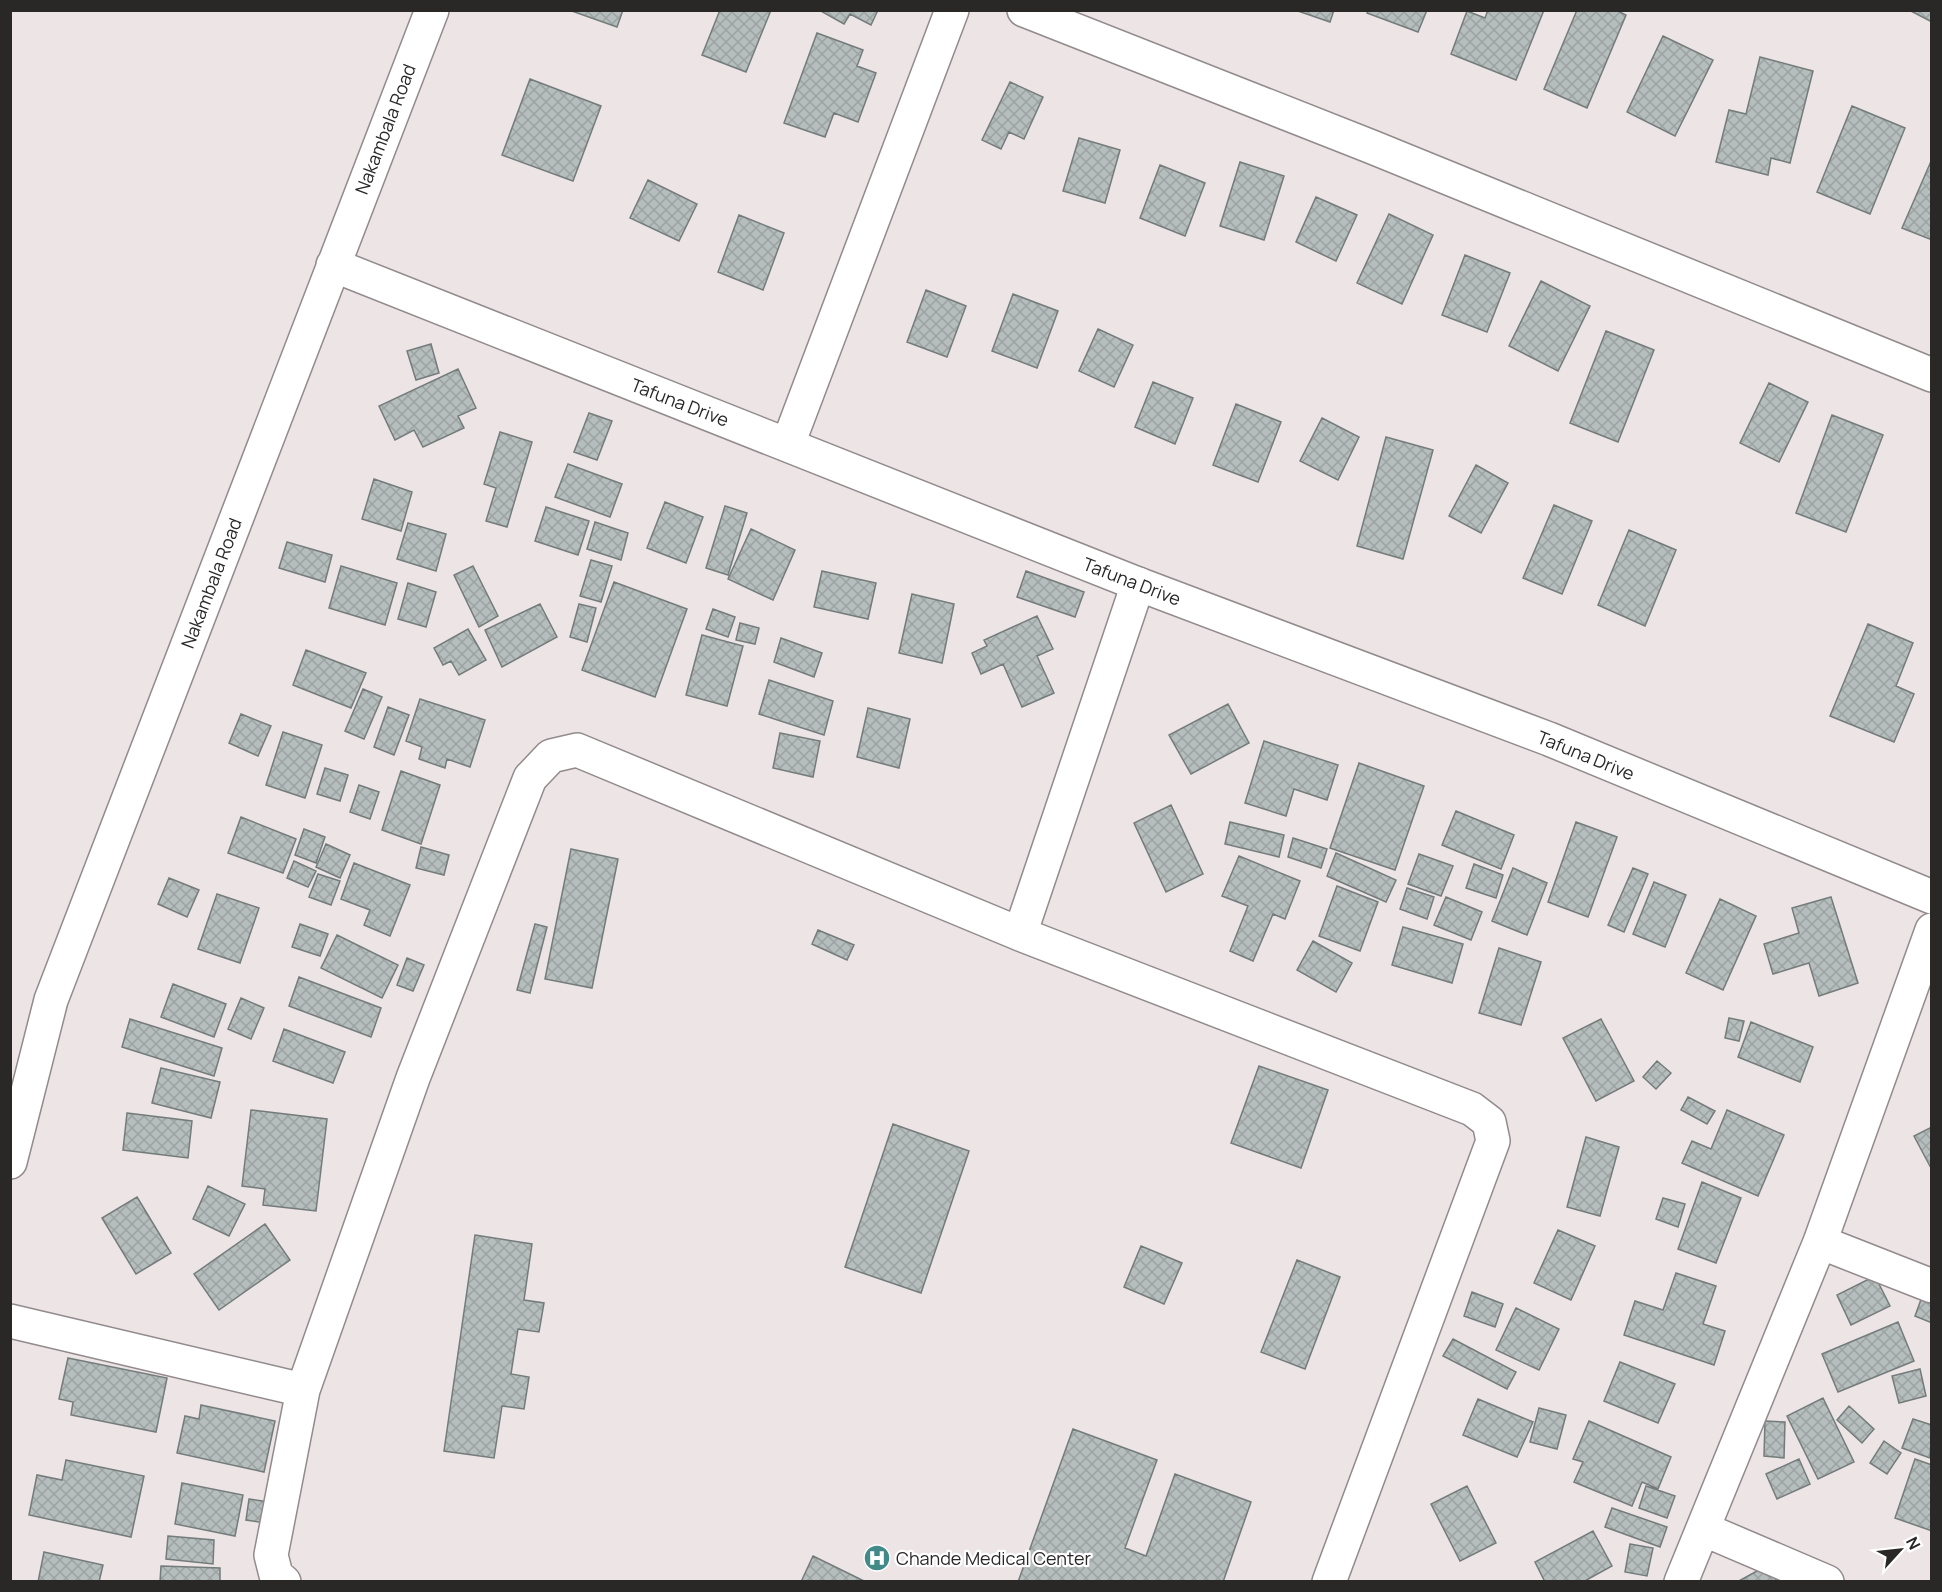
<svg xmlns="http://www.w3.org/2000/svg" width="1942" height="1592" font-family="Manrope,sans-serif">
	<defs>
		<pattern id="building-cross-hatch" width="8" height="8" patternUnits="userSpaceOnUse" patternTransform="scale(1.5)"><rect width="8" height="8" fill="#b5bdbd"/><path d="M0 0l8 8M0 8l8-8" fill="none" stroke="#9ca2a2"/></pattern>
	</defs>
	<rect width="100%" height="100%" fill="#ece4e5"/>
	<path fill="url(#building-cross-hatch)" stroke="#747c7b" stroke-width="1.5" d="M569 10H623L617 27Z
		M720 10H771L746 72 702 55Z
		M819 10H878L871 25 850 14 844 24Z
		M1295 10H1334L1330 22Z
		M1368 10H1427L1418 32 1367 13Z
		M1488 10H1544L1516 80 1451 54 1467 11 1485 18Z
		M1577 10H1616L1626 15 1587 108 1544 89Z
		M1909 10H1932V22Z
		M817 33 863 50 857 66 876 73 858 122 834 113 825 137 784 123Z
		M1663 36 1713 60 1675 136 1627 112Z
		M1760 57 1813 71 1790 163 1771 158 1768 175 1716 162 1729 110 1746 114Z
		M530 79 601 106 573 181 502 155Z
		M1010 82 1043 97 1024 139 1009 132 1001 149 982 140Z
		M1852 106 1905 128 1870 214 1817 192Z
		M1079 138 1120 150 1105 203 1063 191Z
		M1932 159V240L1902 228Z
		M1240 162 1284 176 1264 240 1220 226Z
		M1160 165 1205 183 1185 236 1140 218Z
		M648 180 697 204 679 241 630 218Z
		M1316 197 1357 215 1336 261 1296 242Z
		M1389 214 1433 235 1402 304 1357 283Z
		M739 215 784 233 763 290 718 272Z
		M1465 255 1510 273 1487 332 1442 315Z
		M1541 281 1590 306 1558 371 1509 346Z
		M926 290 966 306 947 357 907 342Z
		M1013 294 1058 311 1037 368 992 351Z
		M1098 329 1133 345 1114 387 1079 371Z
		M1606 331 1654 350 1618 442 1570 423Z
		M431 344 439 373 416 380 407 351Z
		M458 369 476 408 458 416 464 428 423 447 414 430 395 440 379 406Z
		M1153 382 1193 398 1175 444 1135 427Z
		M1769 383 1808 402 1779 462 1740 443Z
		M1236 404 1281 422 1258 482 1213 465Z
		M589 413 612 421 597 460 574 452Z
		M1832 415 1883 435 1846 532 1796 513Z
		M1322 418 1359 437 1338 480 1300 461Z
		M500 432 532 442 507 527 486 521 496 488 484 484Z
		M1386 437 1433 450 1403 559 1357 546Z
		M568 464 622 484 610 517 555 497Z
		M1476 465 1508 483 1481 533 1449 516Z
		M374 479 412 492 401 531 362 519Z
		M665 502 703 517 686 563 647 548Z
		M1554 505 1592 521 1562 594 1523 578Z
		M725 506 747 513 728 575 706 568Z
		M546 507 589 521 578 555 535 541Z
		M595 522 628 533 621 560 587 549Z
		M408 523 446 534 436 571 397 559Z
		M751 529 795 550 773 600 728 579Z
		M1629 530 1676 550 1645 626 1598 605Z
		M287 542 332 555 325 582 279 568Z
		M591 560 612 566 601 602 580 596Z
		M341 566 397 583 385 625 329 608Z
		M473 566 498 616 479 627 454 575Z
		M822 571 876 583 868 619 814 607Z
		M1026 571 1084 592 1075 617 1017 597Z
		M614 582 687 609 655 697 582 670Z
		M408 583 436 592 426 627 398 619Z
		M912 594 954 604 942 663 899 653Z
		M540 604 557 637 502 667 485 630Z
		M579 604 596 608 587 642 570 637Z
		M713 609 735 617 728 637 706 629Z
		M1037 616 1053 649 1037 656 1054 693 1022 707 1003 664 981 674 972 653 987 646 984 640Z
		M740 623 759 628 755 644 736 640Z
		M1868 624 1913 643 1896 686 1914 694 1894 742 1830 716Z
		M468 629 486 660 459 675 451 661 443 665 434 648Z
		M702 635 743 646 727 706 686 695Z
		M781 638 822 653 814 677 774 662Z
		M306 650 366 673 351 708 293 685Z
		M769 680 833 701 824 735 759 714Z
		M363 689 382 697 364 739 345 731Z
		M420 699 485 720 470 767 447 759 445 768 419 759 422 747 406 741Z
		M1228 704 1249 743 1191 774 1169 735Z
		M388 707 409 715 394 755 374 747Z
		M868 708 910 719 899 768 857 757Z
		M241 714 271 726 258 756 229 743Z
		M283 732 322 745 305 798 266 785Z
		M780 733 820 741 813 777 773 768Z
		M1264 741 1338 765 1327 800 1294 789 1286 816 1245 803Z
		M1359 763 1424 786 1395 870 1330 848Z
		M325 768 348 775 340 801 317 794Z
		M401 771 440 785 421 844 382 830Z
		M359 785 379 792 370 819 350 812Z
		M1171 805 1203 874 1166 892 1134 823Z
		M1456 811 1514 835 1501 869 1442 845Z
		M241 817 296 839 283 873 228 853Z
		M1230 822 1284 835 1279 857 1225 844Z
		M1576 822 1617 837 1588 917 1548 902Z
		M304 829 325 837 316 863 295 855Z
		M1293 838 1327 849 1321 868 1288 857Z
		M326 844 350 855 340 878 316 867Z
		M421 847 449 855 444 875 416 868Z
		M571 849 618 859 592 988 545 979Z
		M1336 853 1396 880 1386 902 1327 876Z
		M1419 854 1453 866 1441 896 1408 884Z
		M1239 856 1300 881 1285 919 1273 914 1253 961 1230 951 1248 906 1222 896Z
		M294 861 316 871 308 887 287 878Z
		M354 863 410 885 390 936 364 925 370 910 341 899Z
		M1474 864 1503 875 1496 898 1466 888Z
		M1513 868 1547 883 1527 935 1492 921Z
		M1633 868 1648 874 1624 932 1608 925Z
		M318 874 340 881 331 905 309 897Z
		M169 878 199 890 187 917 158 904Z
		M1654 882 1686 895 1665 947 1633 934Z
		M1337 886 1378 902 1360 951 1319 936Z
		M1407 888 1434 897 1427 919 1400 909Z
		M217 894 259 908 240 963 198 949Z
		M1446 897 1482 912 1471 940 1434 925Z
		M1831 897 1858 983 1819 996 1809 963 1773 974 1764 944 1799 933 1792 908Z
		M1720 899 1756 916 1723 990 1686 973Z
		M300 924 328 934 320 956 292 947Z
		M535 924 547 927 530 993 517 990Z
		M1403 927 1463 944 1452 983 1392 965Z
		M818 930 854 945 847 960 812 944Z
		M337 935 398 965 382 998 321 968Z
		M1313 941 1352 963 1336 992 1297 970Z
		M1499 948 1541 962 1521 1025 1479 1013Z
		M407 958 424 965 413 991 397 985Z
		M299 977 381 1008 371 1037 289 1006Z
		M173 984 226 1004 214 1037 161 1017Z
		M241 998 264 1008 251 1039 228 1029Z
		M1729 1018 1744 1021 1739 1041 1725 1038Z
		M130 1019 222 1048 214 1076 122 1047Z
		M1601 1019 1634 1081 1596 1101 1563 1038Z
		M1751 1022 1813 1047 1800 1082 1738 1057Z
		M284 1029 345 1052 333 1083 273 1061Z
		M1657 1061 1671 1073 1656 1089 1643 1077Z
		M1259 1066 1328 1090 1301 1168 1231 1143Z
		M161 1068 220 1082 211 1118 152 1103Z
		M1688 1097 1715 1111 1707 1124 1681 1110Z
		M251 1110 327 1119 316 1211 263 1205 265 1189 242 1186Z
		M1727 1110 1784 1135 1758 1196 1682 1163 1692 1141 1711 1149Z
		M127 1113 192 1121 188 1158 123 1150Z
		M893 1124 969 1151 921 1293 845 1267Z
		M1932 1127V1170L1914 1136Z
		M1586 1137 1619 1147 1600 1216 1567 1207Z
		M1702 1182 1741 1198 1716 1263 1678 1249Z
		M208 1186 245 1204 229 1236 193 1219Z
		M137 1197 171 1253 136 1274 102 1218Z
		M1663 1198 1685 1204 1678 1227 1656 1219Z
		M265 1224 290 1260 219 1310 194 1274Z
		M1558 1230 1595 1246 1571 1300 1534 1283Z
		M475 1235 532 1244 524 1300 544 1303 539 1332 518 1329 511 1374 529 1377 524 1409 502 1406 494 1458 444 1451Z
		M1141 1246 1182 1263 1164 1304 1124 1287Z
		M1297 1260 1340 1277 1305 1369 1261 1352Z
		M1676 1273 1716 1286 1703 1324 1725 1331 1714 1365 1624 1335 1635 1301 1663 1310Z
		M1875 1276 1890 1306 1851 1325 1837 1295Z
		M1472 1292 1503 1304 1495 1327 1464 1316Z
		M1923 1294 1932 1298V1323L1915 1316Z
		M1516 1308 1559 1329 1539 1370 1496 1350Z
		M1898 1322 1914 1361 1838 1392 1822 1354Z
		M1453 1339 1516 1372 1507 1389 1443 1356Z
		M68 1358 167 1378 156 1432 71 1415 73 1402 59 1399Z
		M1620 1362 1675 1384 1658 1423 1604 1401Z
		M1920 1369 1926 1396 1899 1403 1892 1376Z
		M1823 1398 1854 1462 1818 1479 1787 1416Z
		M1478 1399 1533 1422 1517 1457 1463 1435Z
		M201 1405 275 1421 264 1472 177 1453 185 1416 199 1419Z
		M1849 1406 1874 1429 1862 1443 1837 1420Z
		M1539 1408 1566 1415 1557 1449 1530 1442Z
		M1913 1419 1932 1425 1930 1458 1902 1448Z
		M1589 1421 1671 1457 1658 1489 1642 1482 1632 1506 1574 1482 1583 1462 1573 1459Z
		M1765 1421 1785 1422 1784 1458 1764 1456Z
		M1073 1429 1157 1460 1125 1548 1146 1556 1175 1474 1251 1502 1223 1582H1018Z
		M1884 1441 1901 1453 1887 1474 1870 1463Z
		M1799 1459 1810 1484 1777 1499 1766 1474Z
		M1915 1459 1932 1465V1531L1895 1518Z
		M66 1460 144 1476 131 1537 29 1515 37 1475 62 1480Z
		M182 1483 243 1495 235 1536 175 1524Z
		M1467 1486 1496 1543 1460 1561 1431 1504Z
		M1646 1486 1675 1496 1667 1518 1639 1508Z
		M249 1499 275 1503 272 1524 246 1520Z
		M1612 1508 1667 1527 1660 1547 1605 1527Z
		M1593 1531 1612 1566 1583 1582H1545L1535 1562Z
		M168 1536 214 1540 213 1564 166 1559Z
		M1630 1544 1653 1548 1647 1576 1625 1572Z
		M44 1552 103 1565 99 1582H38Z
		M813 1556 866 1582H801Z
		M1768 1565 1777 1582H1737Z
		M161 1566 220 1568V1582H160Z"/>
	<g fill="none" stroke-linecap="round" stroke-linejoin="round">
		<defs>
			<path id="minor" d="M1024 10 1372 147 1932 375
				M788 444 952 10
				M1020 934 1138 584
				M1820 1242 1932 1286
				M10 1321 303 1390
				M1703 1529 1827 1582
				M284 1582 276 1575 271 1555 303 1390 413 1078 530 778 551 756 577 750 1020 934 1472 1109 1489 1122 1493 1141 1329 1582
				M1681 1582 1820 1242 1932 930"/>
			<path id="secondary" d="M333 265 1138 584 1549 739 1932 897
				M10 1162 51 1000 432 10"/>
		</defs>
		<use href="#minor" stroke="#928a8c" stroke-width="36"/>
		<use href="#secondary" stroke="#928a8c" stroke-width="36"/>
		<use href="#minor" stroke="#fff" stroke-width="33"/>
		<use href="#secondary" stroke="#fff" stroke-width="33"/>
	</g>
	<defs>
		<symbol id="hospital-disc" viewBox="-11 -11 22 22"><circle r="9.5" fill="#428a88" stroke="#fff"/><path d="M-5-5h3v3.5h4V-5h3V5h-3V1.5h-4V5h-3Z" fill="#fff"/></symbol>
	</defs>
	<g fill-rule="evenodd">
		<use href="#hospital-disc" x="862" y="1543" width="30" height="30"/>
	</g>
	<g text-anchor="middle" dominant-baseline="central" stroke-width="4.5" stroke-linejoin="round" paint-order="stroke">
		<g font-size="18" fill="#2a2727" stroke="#fff">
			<text transform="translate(385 129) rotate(-69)">Nakambala Road</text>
			<text transform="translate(680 402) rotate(21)">Tafuna Drive</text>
			<text transform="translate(1132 581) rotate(21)">Tafuna Drive</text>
			<text transform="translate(211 583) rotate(-69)">Nakambala Road</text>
			<text transform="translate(1586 755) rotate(22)">Tafuna Drive</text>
		</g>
		<g font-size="18" fill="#2a2727" stroke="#fff" text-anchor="start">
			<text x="896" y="1558">Chande Medical Center</text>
		</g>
	</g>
	<rect width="1942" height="1592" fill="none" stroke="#2a2727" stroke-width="24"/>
	<g transform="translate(1900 1550) rotate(63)" stroke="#ffffff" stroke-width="4.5" paint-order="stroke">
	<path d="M0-4.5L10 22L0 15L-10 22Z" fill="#2a2727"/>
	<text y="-9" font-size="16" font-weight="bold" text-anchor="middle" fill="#2a2727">N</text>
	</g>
</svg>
